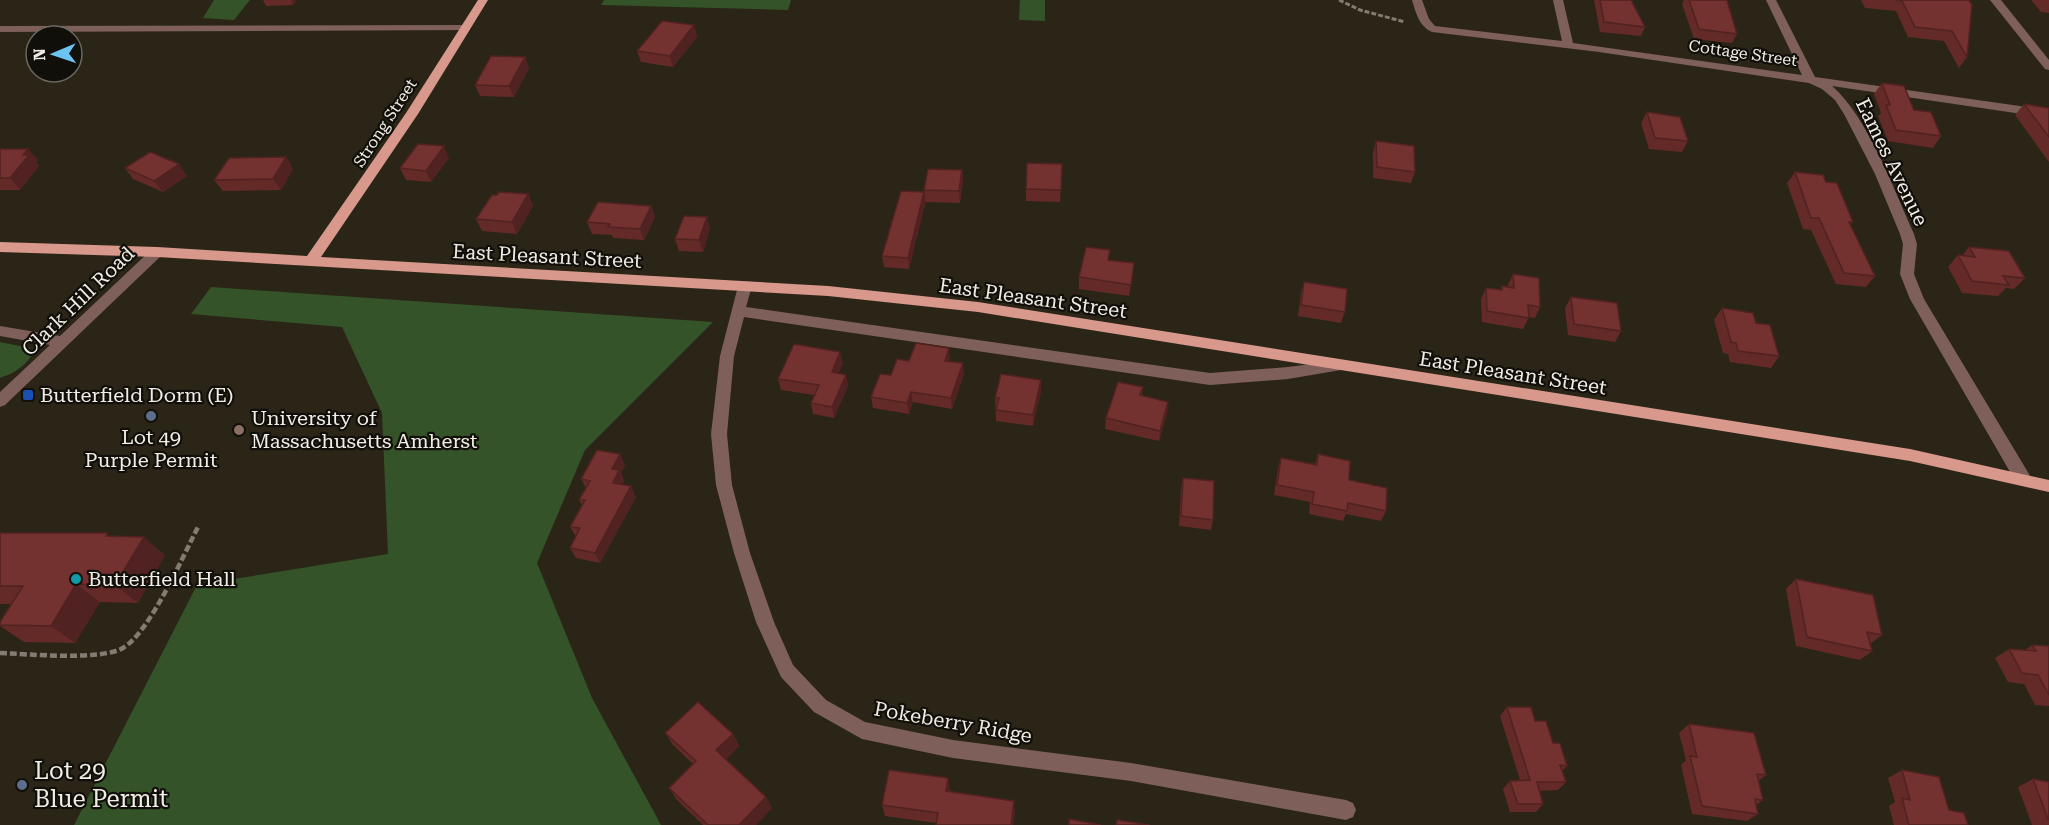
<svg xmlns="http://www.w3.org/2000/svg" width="2049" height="825" font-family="'Roboto Serif',serif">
	<rect width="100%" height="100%" fill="#2b2518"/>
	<path fill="#355328" d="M214 0H250L234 20 203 18Z
		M604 0H791L788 10 601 5Z
		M1020 0H1045V21L1019 20Z
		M211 287 713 322 585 450 537 563 592 698 661 825H74L197 585 388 554 382 413 342 327 191 314Z
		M0 342 30 348 32 355C23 368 14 373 0 378Z"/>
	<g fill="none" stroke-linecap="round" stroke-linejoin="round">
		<path stroke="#827c72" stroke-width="3" stroke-dasharray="5 2" stroke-linecap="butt" d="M1339 0 1360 10 1405 22"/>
		<path stroke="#827c72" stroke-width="4.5" stroke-dasharray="7 3" stroke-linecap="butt" d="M0 653C29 654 100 661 123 648 150 632 183 556 198 527"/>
		<path fill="#7f5f59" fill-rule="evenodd" d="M1412 0H1422L1429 19 1435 26 1562 41 1553 0H1563L1573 43 1802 75 1766 0H1776L1815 77 2049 110V118L1832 86C1868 117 1894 190 1914 234L1917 244 1914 274 1924 299 2029 474 2031 479 2029 484 2023 485 2017 484 1910 299 1900 274 1903 244 1900 234 1875 174 1844 114 1835 100 1822 89 1809 83 1599 52 1432 32C1419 26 1416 13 1412 0Z
			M1990 0H2001L2049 60V70L2045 69Z
			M465 25 470 28 469 30 0 32V26Z
			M157 247 162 249 164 252 162 255 5 405 0 407V392L50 345 0 336V326L60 336 152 249Z
			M745 281 752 286 746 307 1210 373 1288 367 1341 360 1346 361 1348 365 1346 369 1341 370 1288 379 1210 385 744 317 734 356 727 434 732 485 750 553 774 622 793 665 826 700 865 722 953 740 1131 763 1346 800 1353 803 1356 810 1353 817 1346 820 1131 781 953 758 862 739 814 712 781 677 756 622 734 553 716 485 711 434 720 356 738 286Z"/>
		<path fill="#d8988c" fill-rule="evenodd" d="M478 0H488L418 114 321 257 828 286 978 302 1910 449 2049 480V492L1910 461 978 312 828 296 157 257 0 252V242L157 247 307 256 406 113Z"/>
	</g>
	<path fill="#632a28" d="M263 0H297L293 5 266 6Z
		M1594 0H1631L1645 27 1641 36 1600 32Z
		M1684 0H1727L1737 34 1732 43 1694 39 1682 4Z
		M1861 0H1969L1967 57 1959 68 1944 41 1908 37 1896 11 1865 8Z
		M2031 0H2049V13L2041 12Z
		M694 25 697 37 673 67 641 62 637 51Z
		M525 57 529 68 514 97 480 96 475 85Z
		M1882 83 1914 110 1941 136 1933 148 1888 141 1878 116 1881 113 1874 94Z
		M2024 104 2049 108V162L2015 115Z
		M1647 112 1688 141 1682 152 1649 149 1641 123Z
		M1376 141 1415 172 1411 183 1373 178V153Z
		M0 149 38 160 36 162 39 166 20 190H0Z
		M286 157 293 169 281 190 223 191 214 180Z
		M449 158 431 182 406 180 400 168Z
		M1062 164 1060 202 1026 201V189Z
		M125 168 187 176 163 192 133 179Z
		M962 170 963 181 960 203 925 202 924 190Z
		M1795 172 1826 182 1853 222 1850 225 1875 276 1866 287 1836 284 1811 230 1803 229 1787 183Z
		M924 192 925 204 909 269 884 267 882 256Z
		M528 194 533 206 517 234 482 231 476 219 497 195Z
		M651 206 655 217 644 240 613 238 612 235 592 234 587 222Z
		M710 228 703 252 679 251 675 239Z
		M1969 247 2025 278 2014 289 2006 288 1998 296 1962 293 1948 267 1958 255 1962 256Z
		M1109 260 1133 274 1129 296 1079 289V277Z
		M1513 274 1540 307 1535 318 1529 317 1523 329 1482 322 1481 299 1486 288 1501 290 1502 286 1508 287V285Z
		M1304 282 1345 312 1341 323 1298 316 1301 293Z
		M1571 297 1621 331 1615 342 1568 335 1565 308Z
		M1722 308 1756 323 1779 356 1771 368 1730 362 1728 354 1723 353 1714 320Z
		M949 348V361L964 374 952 409 913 402 909 414 873 408 871 397 891 375 909 361Z
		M843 363 838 374 846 375 848 386 834 418 813 414 811 403 814 395 781 390 778 379Z
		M1041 380V391L1033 426 996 421 995 398Z
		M1143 387 1142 396 1168 402 1167 413 1159 441 1105 429 1106 418Z
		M1318 454 1386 511 1381 521 1346 514 1343 521 1309 514 1310 502 1274 495 1278 468 1281 458 1315 464Z
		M625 465 621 473 624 481 622 485 636 497 600 563 576 558 570 548 576 537 570 527 582 505 579 500 586 488 581 479Z
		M1183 478 1213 520 1211 530 1179 526 1181 488Z
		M0 533 111 536 165 555 138 603 100 602 75 643 24 642 0 626V622L11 604H0Z
		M1796 579 1882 635 1870 644 1872 651 1860 660 1796 646 1786 589Z
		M2032 645 2049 646V706L2035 705 2024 684 2008 682 1995 658 2009 649 2025 650Z
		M1507 707 1535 721 1553 743 1567 766 1562 771 1566 782 1558 790 1539 791 1543 804 1536 812H1510L1503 789 1510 781 1520 780 1500 716Z
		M1689 724 1766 775 1758 781 1763 800 1756 805 1758 814 1747 821 1692 814 1681 765 1686 760 1679 733Z
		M665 733 733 734 739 746 726 759 766 797 772 808 756 825H703L677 800 669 788 693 764 673 745Z
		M1902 770 1949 810 1968 825H1894L1889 806 1895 802 1888 778Z
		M2033 779 2049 782V825H2032L2018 787Z
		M950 790 949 792 1015 812 1013 825H936V823L885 816 882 805Z"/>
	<path fill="#502221" d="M291 0H297L293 5Z
		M694 25 697 37 673 67 670 56Z
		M525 57 529 68 514 97 509 86Z
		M444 146 449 158 431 182 426 171Z
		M28 149 38 160 36 162 39 166 20 190 10 178 23 155Z
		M286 157 293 169 281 190 273 179Z
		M179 164 187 176 163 192 154 181Z
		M962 170 963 181 960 203 959 191Z
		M924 192 925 204 909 269 908 258Z
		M528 194 533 206 517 234 512 222Z
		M651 206 655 217 644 240 640 229Z
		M707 217 710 228 703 252 699 240Z
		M949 348 950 359 946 372 945 361Z
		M840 352 843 363 834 383 832 372Z
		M963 363 964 374 952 409 951 398Z
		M846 375 848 386 834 418 832 407Z
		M1041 380V391L1033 426V415Z
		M911 392 913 402 909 414 907 403Z
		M1168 402 1167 413 1159 441 1160 431Z
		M620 454 625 465 621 473 624 481 618 494 613 483 612 469Z
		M631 486 636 497 600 563 595 553Z
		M144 537 165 555 138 603 115 585Z
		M76 584 100 602 75 643 51 626Z
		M733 734 739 746 723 763 716 750Z
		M948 778 950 790 947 803 946 791Z
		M766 797 772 808 756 825H739Z
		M1014 801 1015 812 1013 825H1011Z"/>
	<path fill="#73312f" stroke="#502221" stroke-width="1.5" d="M1600 0H1631L1645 27 1604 22Z
		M1689 0H1727L1737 34 1699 29Z
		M1895 0H1969L1972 5 1967 57 1952 31 1915 27 1902 1Z
		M662 21 694 25 670 56 637 51Z
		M491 56 525 57 509 86 475 85Z
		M1882 83 1904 86 1914 110 1931 112 1941 136 1896 130 1886 105H1890Z
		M2024 104 2049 108V137Z
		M1647 112 1680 117 1688 141 1655 138Z
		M1376 141 1414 146 1415 172 1377 167Z
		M418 144 444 146 426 171 400 168Z
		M0 149H28L23 155H29L10 178H0Z
		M150 152 179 164 154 181 125 168Z
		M286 157 273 179 214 180 229 158Z
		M1027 163 1062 164 1061 190 1026 189Z
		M928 169 962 170 959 191 924 190Z
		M1795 172 1823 175 1826 182 1837 183 1853 222H1849L1875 276 1844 273 1819 218H1811Z
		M901 191 924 192 908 258 882 256Z
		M499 192 528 194 512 222 476 219 492 195H497Z
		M598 202 651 206 640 229 608 227 610 224 587 222Z
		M684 216 707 217 699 240 675 239Z
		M1086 247 1110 250 1108 260 1134 263 1131 285 1079 277Z
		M1969 247 2009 251 2025 278 2003 276 2009 285 1972 281 1958 255 1975 257Z
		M1513 274 1539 278 1540 307 1528 305 1529 318 1487 311 1486 288 1502 290V286L1514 288Z
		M1304 282 1347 289 1345 312 1301 305Z
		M1571 297 1617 303 1621 331 1574 324Z
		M1722 308 1753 313 1756 323 1770 325 1779 356 1738 351 1736 343 1731 342Z
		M916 343 949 348 945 361 963 363 951 398 911 392 907 403 871 397 880 374 891 375 897 359 909 361Z
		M794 344 840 352 832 372 846 375 832 407 811 403 819 385 778 379Z
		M1001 374 1041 380 1033 415 996 410 999 398H995Z
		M1118 382 1143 387 1140 395 1168 402 1160 431 1106 418Z
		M597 450 620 454 612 469 619 470 613 483 631 486 595 553 570 548 580 528 570 527 585 500H579L590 481 581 479Z
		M1318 454 1350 461 1349 480 1387 488 1386 511 1348 503 1347 511 1312 504 1314 492 1277 485 1281 458 1317 465Z
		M1183 478 1214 481 1213 520 1181 516Z
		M0 533H108L106 536 144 537 115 585 76 584 51 626 0 625V622L23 586H0Z
		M1796 579 1873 595 1882 635 1867 632 1872 651 1807 637Z
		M2032 645 2049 646V695L2038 675 2022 673 2009 649 2036 651Z
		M698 702 733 734 716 750 766 797 739 825H708L669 788 696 761 665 733Z
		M1507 707H1531L1535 721H1546L1553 743H1560L1567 766 1560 765 1566 782H1537L1543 804H1518L1510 781 1530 780Z
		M1689 724 1754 733 1766 775 1757 774 1763 800 1755 799 1758 814 1702 806 1690 756 1697 757Z
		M889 770 948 778 946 791 1014 801 1011 825H936L938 813 882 805Z
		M1902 770 1939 777 1949 810 1964 813 1968 825H1909L1902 798 1910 800Z
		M2033 779 2049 782V819H2048Z
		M1069 819 1101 825H1069Z
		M1117 820 1150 825H1116Z"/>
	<rect fill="#1a4fb4" stroke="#110f09" stroke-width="2" x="22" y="389" width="12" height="12" rx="3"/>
	<g fill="#5c6f8a" stroke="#110f09" stroke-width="2">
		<circle cx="151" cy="416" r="6"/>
		<circle cx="22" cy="785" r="6"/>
	</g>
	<circle fill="#8d6e63" stroke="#110f09" stroke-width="2" cx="239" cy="430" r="6"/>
	<circle fill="#0f9aa8" stroke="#110f09" stroke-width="2" cx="76" cy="579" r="6"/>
	<g text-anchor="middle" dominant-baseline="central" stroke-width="4.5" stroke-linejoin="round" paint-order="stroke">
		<g font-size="16" fill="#f1ede5" stroke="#110f09">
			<text transform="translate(1743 53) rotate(8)">Cottage Street</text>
			<text transform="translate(385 123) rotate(-57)">Strong Street</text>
		</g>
		<g font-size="20" fill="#f1ede5" stroke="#110f09">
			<text transform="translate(1892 162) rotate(64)">Eames Avenue</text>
			<text transform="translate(547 256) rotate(3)">East Pleasant Street</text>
			<text transform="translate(1033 298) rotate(8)">East Pleasant Street</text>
			<text transform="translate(78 301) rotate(-44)">Clark Hill Road</text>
			<text transform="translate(1513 373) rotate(9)">East Pleasant Street</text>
			<text transform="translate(953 722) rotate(10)">Pokeberry Ridge</text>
		</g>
		<g font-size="20" fill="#f1ede5" stroke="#110f09" text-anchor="start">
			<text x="40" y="395">Butterfield Dorm (E)</text>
			<text x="251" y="418">University of<tspan x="251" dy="23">Massachusetts Amherst</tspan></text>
			<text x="151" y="437" text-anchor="middle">Lot 49<tspan x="151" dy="23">Purple Permit</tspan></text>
			<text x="88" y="579">Butterfield Hall</text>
		</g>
		<g font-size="24" fill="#f1ede5" stroke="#110f09" text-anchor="start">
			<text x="34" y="771">Lot 29<tspan x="34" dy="28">Blue Permit</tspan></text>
		</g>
	</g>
	<g transform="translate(54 54) rotate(268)"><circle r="28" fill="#110f09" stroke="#6b6861" stroke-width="1.5"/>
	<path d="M0-4.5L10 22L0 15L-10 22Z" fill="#6cc3f2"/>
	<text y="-9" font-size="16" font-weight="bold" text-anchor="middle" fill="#f1ede5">N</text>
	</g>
</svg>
